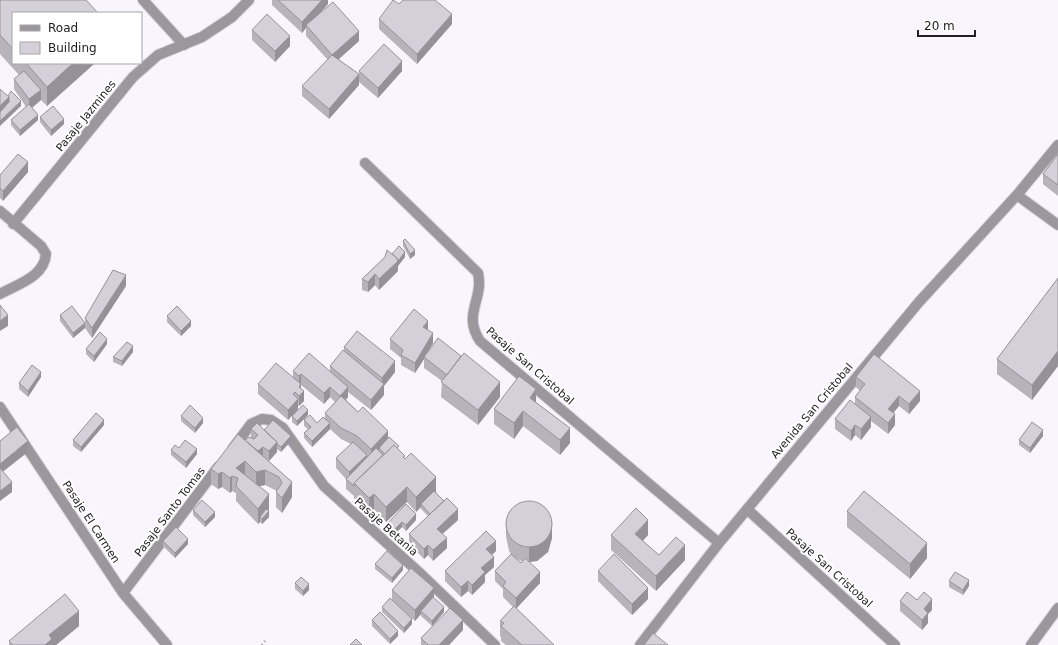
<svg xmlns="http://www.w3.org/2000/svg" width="1058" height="645" font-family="'DejaVu Sans',sans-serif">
	<rect width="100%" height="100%" fill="#f9f5fe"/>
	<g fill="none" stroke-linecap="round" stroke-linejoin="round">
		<defs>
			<path id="minor" d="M143 0 184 45
				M365 163 478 273C484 300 462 314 480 341L719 543
				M1017 195 1058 225
				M0 211 41 246 46 254C44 277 18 284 0 294
				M13 224 133 77 158 55 202 37 232 17 249 0
				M0 407 123 593 167 645
				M233 448 251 424 262 419 271 420 283 428 324 486 423 576 495 645
				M747 509 895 645
				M123 593 218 467
				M640 645 719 543 919 302 1017 195 1058 145
				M1031 645 1058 608"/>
		</defs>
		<use href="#minor" stroke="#d6d3db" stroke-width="12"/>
		<path stroke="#8a888e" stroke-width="2.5" stroke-dasharray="1 3" stroke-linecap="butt" d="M262 645 265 641"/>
		<use href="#minor" stroke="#9a989c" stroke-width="10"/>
	</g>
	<path fill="#b6b3bb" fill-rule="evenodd" d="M0 0 13 13V63H95L47 106 41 100 32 108 38 120 20 136 11 125V120L26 107 14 89V79L19 75 0 54Z
		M272 0H328V4L319 14 359 41 339 59 359 85 329 119 302 96V86L328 60 306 36V28L302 33 272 5Z
		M399 4 452 24 417 64 379 29V19Z
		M252 30 290 46 275 62 252 40Z
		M359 71H402L378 98 359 82Z
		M40 117 64 124 51 136 40 122Z
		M1058 154V196L1043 184V174Z
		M28 172 3 201 0 198V175Z
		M403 241 415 255 410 259 403 246Z
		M392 254 405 257 398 266V271L379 290 375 285 368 292 362 290V279L385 257Z
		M1058 278V366L1032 400 997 374V359Z
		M126 286 92 338 85 328 73 338 60 321V315L85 323V318Z
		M167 316 191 326 181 336 167 322Z
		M428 330 433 343 427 353 500 397 478 425 441 397 442 381 424 368V359L415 373 401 365V358L390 349V339Z
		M107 344 94 362 86 354V349Z
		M344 347 395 372 384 386V395L371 410 348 392V397L346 400 399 450 405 459 436 492 458 520 442 534 447 548 433 561 428 555 424 559 409 544V534L428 516 421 509V507L416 512 407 502 386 522 374 509 369 513 354 498V496L346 489V479L336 468V458L351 444 341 439 330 429 312 447 304 438V433L308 429 304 426V420L317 423 325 418V413L335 402 330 397 324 404 301 385V389L304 401 299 406 298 405V409L288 420 258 394V384L293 377V371H330V366L344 351Z
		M133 352 122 366 113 362V357Z
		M41 377 28 397 19 389V383Z
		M856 377 920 401 909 414 899 406 893 413 895 425 888 434 871 421V427L861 440 855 435 851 441 835 429V419L855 404V397L860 391 856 387Z
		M536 402 570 443 560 455 523 426 514 439 494 424V409Z
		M308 415 297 426 292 422V416Z
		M181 416 203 423 195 433 181 421Z
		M104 425 81 452 73 446V440Z
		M251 429 264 430 291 441 281 452 277 449V452L269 461 267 460 292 482V497L282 513 276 507V492L277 491 265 485 259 486 269 509 268 511 269 517 262 524 260 522 258 524 236 501V493L232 491 230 493 222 487 218 489 211 484V469L245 440 251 438Z
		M1043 436 1030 453 1019 445V440Z
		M179 448 197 454 186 468 171 455V450Z
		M193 510 215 517 205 527 193 515Z
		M847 511 927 558 910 579 847 527Z
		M416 520 406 531 402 527 394 535 387 529V524Z
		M506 521 552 538 548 552 537 561 529 562 540 583 516 608 554 645H506L501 641V637L500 636V621L513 607 503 597V589L495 581V571L511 554 509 551 506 536ZM517 559 521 561H523L521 563Z
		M611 535H648L643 541 659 555 685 560 656 591 611 550Z
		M163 541 188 544 175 558 163 546Z
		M496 551 492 555 494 567 485 575V582L472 595 468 591 461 597 445 581V571Z
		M375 564 403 570 392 583 375 569Z
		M598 571 648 599 632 615 598 581Z
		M949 581 969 586 963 595 949 587Z
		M295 583 309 590 303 596 295 589Z
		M392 590 434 598 444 612 432 626 421 616V614L415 621 398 606 412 624 404 633 382 612V607L392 600Z
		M917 600 932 610 928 614V623L922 630 900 611V601Z
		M372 620 398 636 390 644 372 626Z
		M79 626 56 645H9V641Z
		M463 630 449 645H421V638Z"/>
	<path fill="#949298" d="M322 0H328V4L308 27 306 25V28L302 33V22Z
		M452 14V24L417 64V54Z
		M359 31V41L332 65V55Z
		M290 36V46L275 62V51Z
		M402 61V71L378 98V88Z
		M73 63H95L47 106V87Z
		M359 74V85L329 119V109Z
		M41 90V100L29 110V99Z
		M9 97V108L0 116V106Z
		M21 101V106L0 126V121Z
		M38 115V120L20 136V130Z
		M64 119V124L51 136V130Z
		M28 162V172L3 201V191Z
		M415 250V255L410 259V254Z
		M405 252V257L398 266V271L379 290V279Z
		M375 274V285L368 292V282Z
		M126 275V286L92 338V328Z
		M8 315V326L0 331V321Z
		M191 321V326L181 336V331Z
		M428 321V331L423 327Z
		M85 323V328L73 338V333Z
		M433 333V343L424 358V357V359L415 373V363Z
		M107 339V344L94 362V356Z
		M133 346V352L122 366V361Z
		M1058 351V366L1032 400V385Z
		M395 361V372L384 386V395L371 410V400L382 386V378Z
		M41 372V377L28 397V391Z
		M301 374V394L304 391V401L299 406V376Z
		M500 382V397L478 425V410Z
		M330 387V397L324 404V393Z
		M348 387V397L340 406V396Z
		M536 389V404L530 398Z
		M920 391V401L909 414V404Z
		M899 396V406L888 419V409Z
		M298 399V409L288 420V410Z
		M308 410V415L297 426V421Z
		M523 411V426L514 439V423Z
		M895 414V425L888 434V423Z
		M871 417V427L861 440V429Z
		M203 418V423L195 433V428Z
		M104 420V425L81 452V447Z
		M330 423V429L312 447V441Z
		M855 425V435L851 441V431Z
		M570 428V443L560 455V440Z
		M1043 430V436L1030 453V448Z
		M388 431V442L379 448V451L371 459V449Z
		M291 436V441L281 452V447Z
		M28 441V452L0 474V464Z
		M277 442V452L269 461V451Z
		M263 447V457L256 453Z
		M197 449V454L186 468V462Z
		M367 455V466L349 482V472Z
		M245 461V476L236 468Z
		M265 470V485L256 487V472Z
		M222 472V487L218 489V474Z
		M232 476V491L230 493V478Z
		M436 477V492L423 506 421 504V507L416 512V497Z
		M12 482V492L0 501V491Z
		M292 482V497L282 513V498Z
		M407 487V502L386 522V507Z
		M269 494V509L262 519 260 517V522L258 524V509Z
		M374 494V509L369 513V498Z
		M458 509V520L437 539V529Z
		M269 511V517L262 524V519Z
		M215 512V517L205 527V522Z
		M416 514V520L406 531V525Z
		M648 520V535L635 549V534Z
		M402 522V527L394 535V530Z
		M552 523V538L548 552 537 561 529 562V547Z
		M447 538V548L433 561V550Z
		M188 539V544L175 558V553Z
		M496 541V551L486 560V549Z
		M927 543V558L910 579V564Z
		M428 545V555L424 559V549Z
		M685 545V560L656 591V576Z
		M494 557V567L485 575V582L472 595V585L481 568Z
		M403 565V570L392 583V578Z
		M540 572V583L516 609V598Z
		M969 580V586L963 595V590Z
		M468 581V591L461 597V587Z
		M309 584V590L303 596V591Z
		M434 588V599L421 611V614L415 621V610Z
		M648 588V599L632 615V604Z
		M932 599V610L928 614V623L922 630V620L924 609Z
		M444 607V612L432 626V621Z
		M79 611V626L56 645H45L49 635Z
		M412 619V624L404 633V628Z
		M463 620V630L449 645H439Z
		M398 631V636L390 644V639Z"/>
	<path fill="#d4d0d9" stroke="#949298" d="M0 0H86L98 13H13V49L0 35Z
		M278 0H322L302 22Z
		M393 0 399 4 403 0H435L452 14 417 54 379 19Z
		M333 2 359 31 332 55 359 74 329 109 302 86 332 55 306 25Z
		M267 14 290 36 275 51 252 30Z
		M384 44 402 61 378 88 359 71Z
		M26 63H73L47 87Z
		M24 71 41 90 29 99 14 79Z
		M0 89 9 97 0 106Z
		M11 91 21 101 0 121V112L9 102V97L8 96Z
		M29 104 38 115 20 130 11 120Z
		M53 106 64 119 51 130 40 117Z
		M18 154 28 162 3 191 0 188V175Z
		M1058 154V185L1043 174Z
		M405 239 415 250 410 254 403 241Z
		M399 246 405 252 398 261 397 258 392 254Z
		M387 250 397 258 398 261 379 279 375 274 368 282 362 279 385 257Z
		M113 270 126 275 92 328 85 318Z
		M1058 278V351L1032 385 997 359Z
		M0 305 8 315 0 321Z
		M72 306 85 323 73 333 60 315Z
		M177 306 191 321 181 331 167 316Z
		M414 309 428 321 423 327 433 333 415 363 401 355 403 350 390 339Z
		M357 331 395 361 382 378 344 347Z
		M100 332 107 339 94 356 86 349Z
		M438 338 461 356 447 375 424 357Z
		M127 342 133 346 122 361 113 357Z
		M343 350 384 384 371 400 330 366Z
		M309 353 348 387 340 396 330 387 324 393 301 374 299 376 293 371Z
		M464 353 500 382 478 410 441 382Z
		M874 354 920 391 909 404 899 396 888 409 895 414 888 423 855 397 865 384 856 377Z
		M276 363 301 384 299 387 304 391 299 396 295 392 293 394 298 399 288 410 258 384Z
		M32 365 41 372 28 391 19 383Z
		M519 376 536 389 530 398 570 428 560 440 523 411 514 423 494 409Z
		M341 396 358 412 363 407 388 431 371 449 357 436 341 428 325 413Z
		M850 400 871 417 861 429 855 425 851 431 835 419Z
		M190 405 203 418 195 428 181 416Z
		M303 405 308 410 297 421 292 416Z
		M96 413 104 420 81 447 73 440Z
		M310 415 317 423 323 417 330 423 312 441 304 433 311 427 304 420Z
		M273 420 291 436 281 447 277 444V442L264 430Z
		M1032 422 1043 430 1030 448 1019 440Z
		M257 423 277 442 269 451 263 447 258 451 245 440 249 437 254 439 258 435 251 429Z
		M17 427 28 441 0 464V441Z
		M238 434 292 482 282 498 276 492 282 483 279 477 265 470 256 472 245 461 236 468 269 494 258 509 236 486 238 478 232 476 230 478 222 472 218 474 211 469Z
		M389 437 399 446 397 448 394 445 385 454 379 448Z
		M185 440 197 449 186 462 171 450 175 445 179 448Z
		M353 442 367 455 349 472 336 458Z
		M394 445 405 456 403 457 405 459 411 453 436 477 416 497 407 487 386 507 374 494 369 498 354 483Z
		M376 448 383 455 354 483V486L346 479Z
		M0 468 12 482 0 491Z
		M434 491 444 501 430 514 421 504Z
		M864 491 927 543 910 564 847 511Z
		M447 498 458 509 437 529 447 538 433 550 428 545 424 549 409 534Z
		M202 500 215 512 205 522 193 510Z
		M506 524a23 23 0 1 1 46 0a23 23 0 1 1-46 0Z
		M406 504 416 514 406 525 402 522 394 530 387 524Z
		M636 508 648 520 635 534 659 555 676 537 685 545 656 576 611 535Z
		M266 509 269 511 262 519 260 517Z
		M176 527 188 539 175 553 163 541Z
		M486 531 496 541 486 549 494 557 481 568 485 572 472 585 468 581 461 587 445 571Z
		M387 551 403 565 392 578 375 564Z
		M511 554 521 563 525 558 540 572 516 598 503 586 506 582 495 571Z
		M614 554 648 588 632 604 598 571Z
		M411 568 434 588 415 610 392 590Z
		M955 572 969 580 963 590 949 581Z
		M301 577 309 584 303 591 295 583Z
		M907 592 917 600 924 592 932 599 924 609 928 613 922 620 900 601Z
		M65 594 79 611 49 635 52 639 45 645H13L9 641Z
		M433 597 444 607 432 621 421 611Z
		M390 598 412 619 404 628 382 607Z
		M514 606 554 645H522L501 626 504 623 500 621Z
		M450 608 463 620 439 645H428L421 638Z
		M380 612 398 631 390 639 372 620Z
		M653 633 668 645H644Z
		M356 639 362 645H350Z"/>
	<g text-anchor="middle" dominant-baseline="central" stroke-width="4" stroke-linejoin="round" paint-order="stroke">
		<g font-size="11" fill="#212023" stroke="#fff">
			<text transform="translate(86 116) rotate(-51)">Pasaje Jazmines</text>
			<text transform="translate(530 366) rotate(41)">Pasaje San Cristobal</text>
			<text transform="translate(812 411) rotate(-50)">Avenida San Cristobal</text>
			<text transform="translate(170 512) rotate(-53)">Pasaje Santo Tomas</text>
			<text transform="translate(91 522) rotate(57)">Pasaje El Carmen</text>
			<text transform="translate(386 527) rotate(42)">Pasaje Betania</text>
			<text transform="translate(829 568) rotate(42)">Pasaje San Cristobal</text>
		</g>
	</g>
	<rect x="12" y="12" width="130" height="52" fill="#ffffff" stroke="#a6a6a7"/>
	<rect x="20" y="25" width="20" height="6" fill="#9a989c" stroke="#a6a6a7"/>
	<text x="48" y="32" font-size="12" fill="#212023">Road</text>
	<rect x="20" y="42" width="20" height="12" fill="#d4d0d9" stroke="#a6a6a7"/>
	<text x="48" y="52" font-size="12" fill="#212023">Building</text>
	<path d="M918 30v6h57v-6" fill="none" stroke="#212023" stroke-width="2"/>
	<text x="924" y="30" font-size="12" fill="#212023" stroke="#ffffff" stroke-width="3" paint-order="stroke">20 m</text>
</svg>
